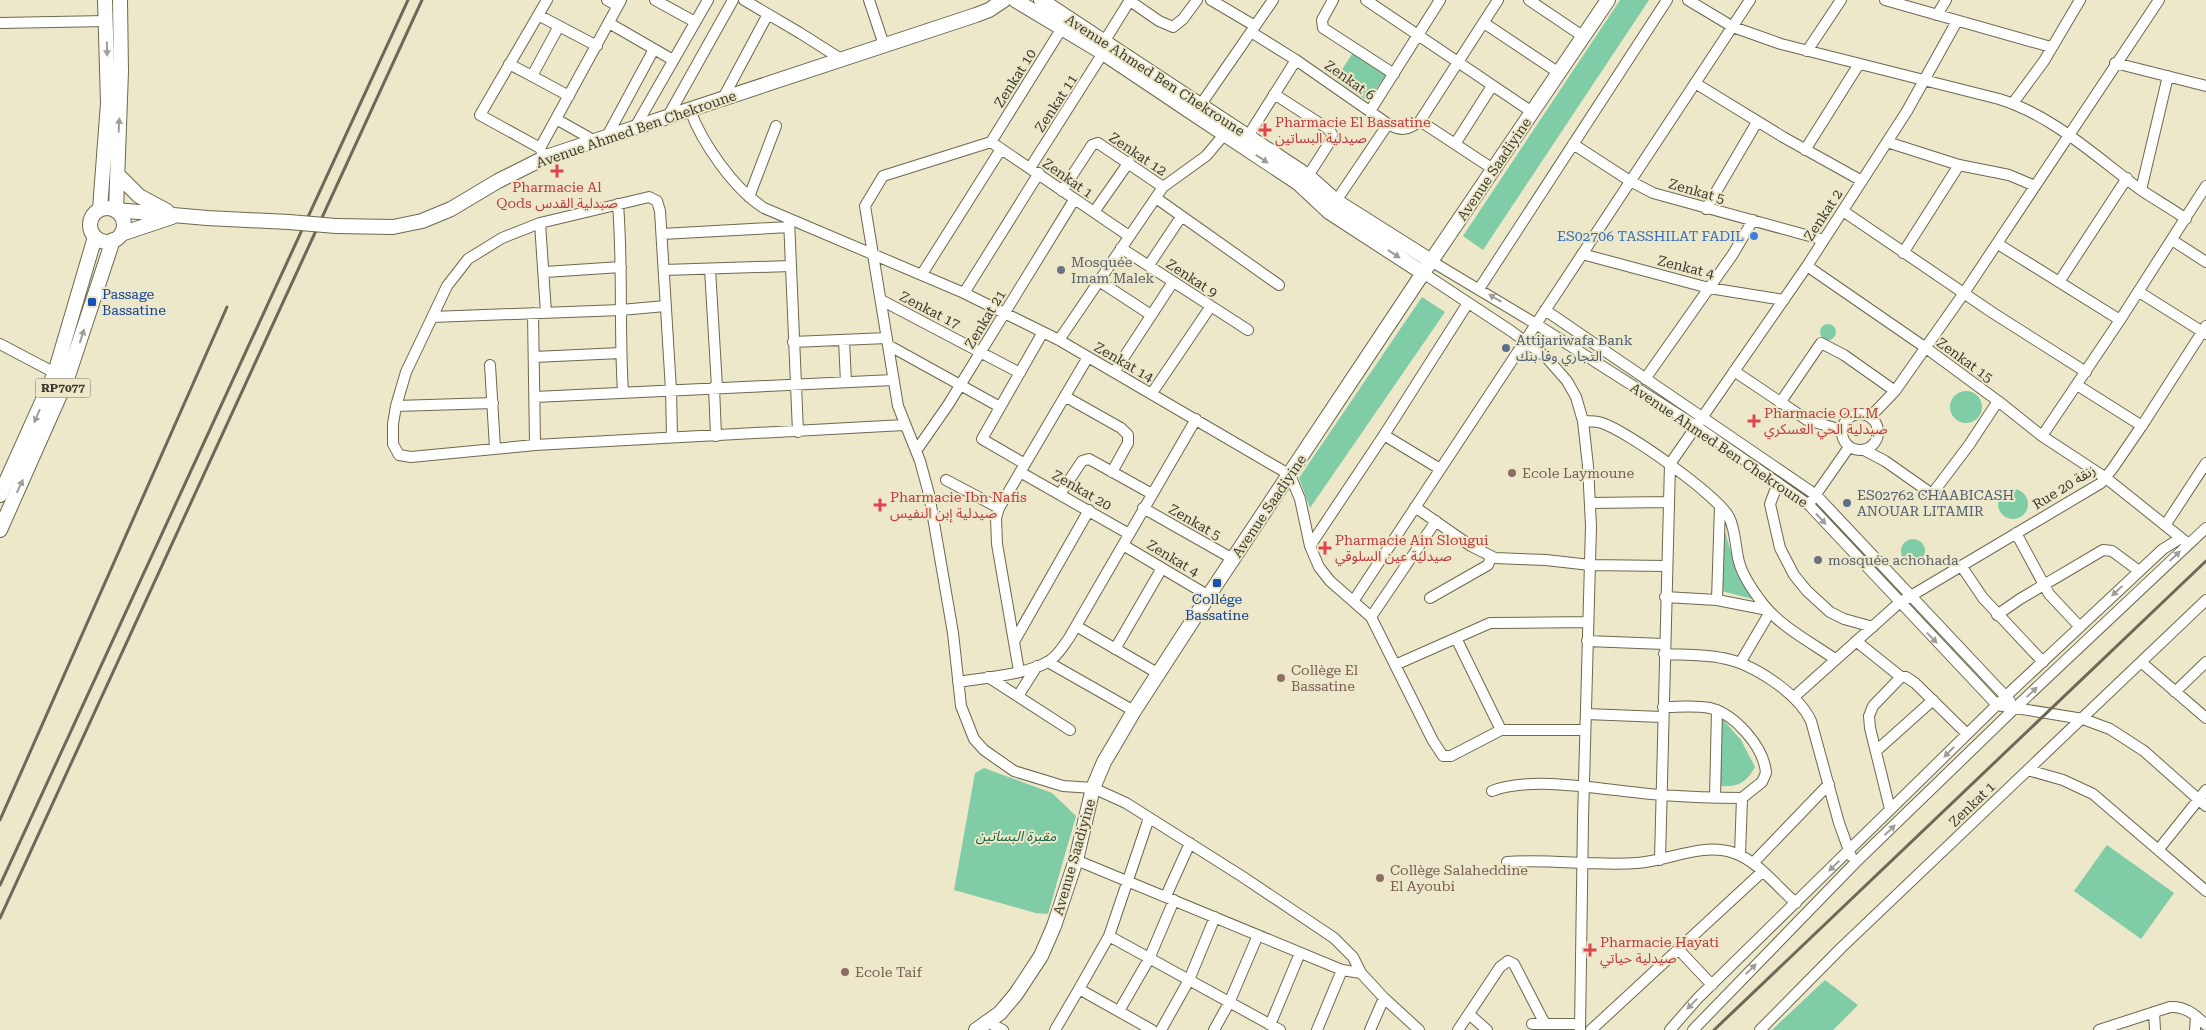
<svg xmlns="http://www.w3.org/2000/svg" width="2206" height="1030" font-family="'Roboto Serif','Noto Sans Arabic',serif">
	<rect width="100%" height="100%" fill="#ede8ca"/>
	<path fill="#7fcca6" d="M1620 0H1649L1483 250 1463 236Z
		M1354 51 1387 73 1368 101 1336 79Z
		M1422 297 1445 312 1310 508 1299 478Z
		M1820 332a8 8 0 1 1 16 0a8 8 0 1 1-16 0Z
		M1950 407a16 16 0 1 1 32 0a16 16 0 1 1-32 0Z
		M1998 504a15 15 0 1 1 30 0a15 15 0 1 1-30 0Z
		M1725 531C1731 557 1741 578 1756 600L1722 591Z
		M1901 551a12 12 0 1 1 24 0a12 12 0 1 1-24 0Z
		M1720 716 1741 740 1755 767C1745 784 1738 787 1719 786Z
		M984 768 1052 793 1076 816 1048 914 1036 913 954 890 975 773Z
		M2107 845 2174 893 2141 939 2074 891Z
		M1825 980 1858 1005 1833 1030H1772Z"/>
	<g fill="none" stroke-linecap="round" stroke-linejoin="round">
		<defs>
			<path id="minor" d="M607 0 618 6
				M655 0 695 22
				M744 0 800 33 841 59
				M869 0 884 45
				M1211 0 1255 26
				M1333 0 1322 20 1323 28 1394 74
				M1366 0 1532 112
				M1529 0 1584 37
				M1688 0 1733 27 1781 44 1999 99C2054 116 2096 157 2141 190 2156 200 2172 209 2186 219
				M1885 0 2051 47
				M1130 1 1159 21 1173 27 1183 19 1197 0
				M538 15 597 46
				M1937 15 1946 0
				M0 23 107 21
				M609 23 673 60
				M1484 23 1559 73
				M559 26 532 76 569 96
				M1251 32 1296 60 1388 124C1400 131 1408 131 1420 121L1498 0
				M1104 42 1130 0
				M1807 51 1841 0
				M2115 63 2206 86
				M509 64 532 76
				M1695 83 1783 137 1862 181
				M1274 94 1327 128 1332 134 1331 140 1308 176
				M722 100 768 14
				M2013 103 2044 61 2080 0
				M690 110C702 143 734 189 764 208L964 293 1059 340 1290 475 1300 499 1310 546 1319 567 1330 581 1371 617 1433 741 1443 756H1451L1501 730H1585
				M1197 110 1273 0
				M1370 111 1440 0
				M667 118 733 0
				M556 119 595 141
				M1420 121 1493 169
				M634 129 708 0
				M1248 136 1296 60
				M606 138 654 49
				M991 142 883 176 865 206 898 406 920 461 929 494 953 633 961 706 974 739 984 750 1014 771 1063 786 1093 788 1126 803 1243 877 1334 938 1353 957 1361 973 1384 998 1419 1030
				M991 142 1129 236
				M991 142 1062 28
				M1887 142 1959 165 2009 175 2035 186
				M1455 144 1492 86
				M1573 144 1630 181 1653 193 1824 240
				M540 148 480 115 547 0
				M1805 150 1859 64
				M542 152 540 148 621 0
				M1030 168 1103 53
				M2141 190 2168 76
				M1062 191 1092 145 1098 143 1163 187
				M749 197 776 126
				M1156 198 1279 285
				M1336 201 1388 124
				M618 204C623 267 619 329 623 392
				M1706 209 1757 122
				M1843 211 1993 313 2086 372
				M1094 212 1129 162
				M789 219 798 432
				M540 223 546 313
				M662 234 789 227
				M2172 240 2206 262
				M1998 244 2120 320
				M1121 248 1248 330
				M1903 253 1959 165
				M1582 254 1709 288 1784 300
				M1431 261 1536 324 1696 426 1809 505 1997 705 2083 719 2110 729 2144 751 2206 806
				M1149 265 1181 217
				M1807 266 1926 348 1998 401 2042 436 2106 478 2186 542
				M710 269 717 387
				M664 270 790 266
				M545 272 621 267
				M1423 273 1511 331 1546 357 1567 381 1576 397 1583 421 1588 466 1591 526 1583 819 1580 1030
				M922 274 1001 149
				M1099 281 1151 315
				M2059 282 2127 178
				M1479 289 1667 0
				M2139 292 2206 334
				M964 293 1039 173
				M881 300 1020 373
				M1545 310 1816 495 2010 701
				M533 313 535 445
				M432 317 621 310 665 306
				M844 340 846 382
				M1059 340 1163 187 1206 156 1228 130
				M793 342 887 338
				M0 344 55 373
				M888 345 1000 407
				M534 357 621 353
				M490 365 495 448
				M1115 371 1173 282
				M1734 371 1807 420 1842 430
				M1645 379 1733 254 1753 220
				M2077 385 2142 426
				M714 387 716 436
				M1152 393 1211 306
				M535 397 893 380
				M1066 397 1121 428 1128 435V443L1112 472
				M1780 403 1821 343 1844 355 1895 391
				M396 406 493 403
				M1842 432a18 18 0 1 1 36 0a18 18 0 1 1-36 0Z
				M1870 417 1895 391 1964 293 2159 0
				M1583 421C1590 421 1596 421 1602 423 1627 431 1717 495 1729 517 1736 531 1735 547 1739 562 1743 577 1753 591 1763 604 1781 627 1812 643 1835 659
				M1384 435 1440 469
				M2042 436 2120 320 2206 186
				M672 437 671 390 660 211 657 201 649 197 540 223 502 238 468 259 447 286 406 372 396 406 393 424V444L399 455 411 457 535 445 904 425
				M1864 450 1885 461 1932 494 1969 445 1998 401
				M916 451 948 405 1074 200
				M1025 464 982 439 1043 332
				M1020 472 1129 534
				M946 480 999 508
				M1778 483 1770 504 1780 548 1794 575 1807 591 1830 612 1844 619 1873 627
				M1060 494 1082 461 1089 459 1152 494
				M1812 500 1849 447
				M1590 503 1668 502
				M1415 507 1471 546 1495 558 1546 560 1590 565 1666 566
				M1143 508 1233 559
				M2166 524 2206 463
				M2016 533 2049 594 2080 627
				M1123 545 1209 596
				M1310 546 1384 435 1468 303
				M1962 567 1983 598 2043 662
				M1665 597 1717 600 1768 610
				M1430 598 1488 565 1491 557
				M1354 600 1750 0
				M1717 600 1720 506
				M1997 615 2020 599 2103 550 2112 551 2139 571
				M1371 617 1436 521
				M1076 626 1159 674
				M1456 638 1501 730
				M1015 640 1089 510
				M1587 641 1664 644
				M1856 641 1901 677
				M1115 649 1162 568
				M1664 654C1683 655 1703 654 1722 658 1752 663 1798 693 1811 721L1839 823 1851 856
				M1048 662 1134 711
				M2141 662 2206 718
				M1740 663 1770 612
				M1395 665 1490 623 1587 622
				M1019 671 997 544 996 518 999 508 1088 357
				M988 677 1070 730
				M958 682C982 678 1030 674 1049 661 1058 656 1063 646 1069 638L1196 419
				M2175 692 2206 662
				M1018 696 1037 666
				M1794 697 1899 603 2101 483 2113 468 2145 421 2206 326
				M1586 714 1662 717
				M1876 751 1933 700
				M2028 770 2063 780 2093 794 2206 891
				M1492 791C1537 774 1612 792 1662 795 1688 797 1715 798 1742 798L1762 782 1766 773C1764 747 1735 714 1710 708 1695 705 1678 707 1663 707
				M1715 798 1717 710
				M1890 809 1870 728 1869 716 1873 706 1901 677H1906L1915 683 1967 734
				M2159 849 2206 790
				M1740 855 1742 798
				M1076 860 1342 970 1361 973
				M1660 860 1670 464 1807 266 1907 111 1957 21
				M1507 862C1550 859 1594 866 1637 863 1669 861 1702 842 1734 853 1758 861 1777 887 1796 903
				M1753 863 1829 784
				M1166 896 1190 843
				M1109 936 1280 1030
				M1679 950 1712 985
				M1079 989 1109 936 1149 818
				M1119 1011 1149 959 1174 900
				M2154 1012 2155 1030
				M1469 1014 1487 1030
				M987 1022 1003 1030
				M1532 1024H1580
				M1270 1025 1300 953
				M1055 1030 1079 989 1152 1030
				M1161 1030 1189 980 1215 917
				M1214 1030 1229 1003 1258 935
				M1317 1030 1342 970
				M1370 1030 1384 998
				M1458 1030 1500 967 1508 961 1514 964 1545 1024
				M1591 1030 1762 872
				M1670 1030 1698 998 2006 696 2163 549 2181 538
				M1693 1030 1855 863 2015 708 2206 528
				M1760 1030 1841 948 2206 600
				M2099 1030 2170 1007C2186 1006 2195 1015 2206 1025
				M2195 1030 2196 1016"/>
			<path id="major" d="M120 0 121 71 116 210 207 218 289 222
				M1015 0 1103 53 1194 114 1298 183 1329 212 1423 273
				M1041 0 1308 176 1336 201 1431 261
				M117 174 139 196 167 211
				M90 225a17 17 0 1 1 34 0a17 17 0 1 1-34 0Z
				M100 209 108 103 105 0
				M336 226 393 227 422 221 451 209 498 181 546 157 976 15 989 10 1004 0
				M121 234 172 217
				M0 495 55 373 95 237
				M0 530 67 379 113 240
				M976 1030 1000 1013 1016 994 1041 956 1054 926 1076 860 1093 788 1104 762 1134 711 1217 583 1423 273 1608 0"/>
		</defs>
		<use href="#minor" stroke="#6d684e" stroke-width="12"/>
		<use href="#major" stroke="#6d684e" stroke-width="16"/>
		<use href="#minor" stroke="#fff" stroke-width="10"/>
		<use href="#major" stroke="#fff" stroke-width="14"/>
		<path stroke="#6c6958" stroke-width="3" d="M0 820 227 307
			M0 885 408 0
			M0 918 422 0
			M1714 1030 2206 561"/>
		<defs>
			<path id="major-bridge" d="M289 222 336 226"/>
		</defs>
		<use href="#major-bridge" stroke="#6d684e" stroke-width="16" stroke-linecap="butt"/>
		<use href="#major-bridge" stroke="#fff" stroke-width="14"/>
	</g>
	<defs><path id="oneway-solid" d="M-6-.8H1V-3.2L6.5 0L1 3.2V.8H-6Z" transform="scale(1.25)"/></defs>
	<g fill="#9e9d97">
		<use href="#oneway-solid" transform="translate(107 49) rotate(89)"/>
		<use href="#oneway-solid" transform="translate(119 125) rotate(-87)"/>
		<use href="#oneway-solid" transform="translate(1262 159) rotate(33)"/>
		<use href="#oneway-solid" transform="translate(1394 254) rotate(33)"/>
		<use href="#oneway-solid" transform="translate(1495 298) rotate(-149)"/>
		<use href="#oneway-solid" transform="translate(82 336) rotate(-72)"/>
		<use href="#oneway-solid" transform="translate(37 416) rotate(113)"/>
		<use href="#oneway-solid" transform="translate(20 486) rotate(-65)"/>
		<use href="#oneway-solid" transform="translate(1821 519) rotate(47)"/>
		<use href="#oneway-solid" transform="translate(2175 556) rotate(-43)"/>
		<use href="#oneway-solid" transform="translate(2117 591) rotate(137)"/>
		<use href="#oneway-solid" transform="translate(1932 638) rotate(46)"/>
		<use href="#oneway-solid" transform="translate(2032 692) rotate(-43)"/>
		<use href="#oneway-solid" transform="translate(1949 752) rotate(135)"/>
		<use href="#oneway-solid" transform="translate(1890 830) rotate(-44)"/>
		<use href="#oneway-solid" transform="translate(1834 866) rotate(136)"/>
		<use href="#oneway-solid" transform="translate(1751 969) rotate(-44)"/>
		<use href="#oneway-solid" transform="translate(1692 1004) rotate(134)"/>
	</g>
	<g fill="#e0444e" stroke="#ede8ca" stroke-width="2">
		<path d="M1262.5 122.5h5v5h5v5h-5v5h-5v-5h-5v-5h5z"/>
		<path d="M554.5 163.5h5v5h5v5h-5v5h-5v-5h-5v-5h5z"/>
		<path d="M1751.5 413.5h5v5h5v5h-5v5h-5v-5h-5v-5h5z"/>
		<path d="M877.5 497.5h5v5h5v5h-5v5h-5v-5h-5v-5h5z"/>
		<path d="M1322.5 540.5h5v5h5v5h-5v5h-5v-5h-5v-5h5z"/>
		<path d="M1587.5 942.5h5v5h5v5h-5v5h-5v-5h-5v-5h5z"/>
	</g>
	<circle fill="#3f7fe0" stroke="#ede8ca" stroke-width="2" cx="1754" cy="236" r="5"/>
	<g fill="#6b7280" stroke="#ede8ca" stroke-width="2">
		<circle cx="1061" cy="270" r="5"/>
		<circle cx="1818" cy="560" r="5"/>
	</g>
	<g fill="#1a4fb4" stroke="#ede8ca" stroke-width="2">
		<rect x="87" y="297" width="10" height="10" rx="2.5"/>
		<rect x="1212" y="578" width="10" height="10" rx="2.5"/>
	</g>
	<g fill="#5c6f8a" stroke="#ede8ca" stroke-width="2">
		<circle cx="1506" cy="348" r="5"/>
		<circle cx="1847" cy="503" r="5"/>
	</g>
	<g fill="#8d6e63" stroke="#ede8ca" stroke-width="2">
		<circle cx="1512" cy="473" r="5"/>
		<circle cx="1281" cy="678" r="5"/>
		<circle cx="1380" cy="878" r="5"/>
		<circle cx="845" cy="972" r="5"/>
	</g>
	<g text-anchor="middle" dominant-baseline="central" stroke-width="4" stroke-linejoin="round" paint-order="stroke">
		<rect fill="#ede8ca" stroke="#726f5e" stroke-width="1" x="35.5" y="378.5" width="55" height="19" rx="4"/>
		<g font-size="12" font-weight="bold" fill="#3d3b2f">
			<text x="63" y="388">RP7077</text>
		</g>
		<g font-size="14" fill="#3d3b2f" stroke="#ede8ca">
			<text transform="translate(1155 75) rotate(33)">Avenue Ahmed Ben Chekroune</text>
			<text transform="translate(1015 78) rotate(-58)">Zenkat 10</text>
			<text transform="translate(1350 80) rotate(35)">Zenkat 6</text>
			<text transform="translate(1056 103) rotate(-57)">Zenkat 11</text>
			<text transform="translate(636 129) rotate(-19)">Avenue Ahmed Ben Chekroune</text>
			<text transform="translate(1138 154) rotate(34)">Zenkat 12</text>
			<text transform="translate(1494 169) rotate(-56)">Avenue Saadiyine</text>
			<text transform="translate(1068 178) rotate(35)">Zenkat 1</text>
			<text transform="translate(1697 191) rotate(16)">Zenkat 5</text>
			<text transform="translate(1823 215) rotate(-57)">Zenkat 2</text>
			<text transform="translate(1686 267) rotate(14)">Zenkat 4</text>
			<text transform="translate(1192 278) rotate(33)">Zenkat 9</text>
			<text transform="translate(930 310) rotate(27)">Zenkat 17</text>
			<text transform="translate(985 319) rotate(-59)">Zenkat 21</text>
			<text transform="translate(1965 360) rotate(36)">Zenkat 15</text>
			<text transform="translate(1124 362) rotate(30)">Zenkat 14</text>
			<text transform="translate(1719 445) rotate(34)">Avenue Ahmed Ben Chekroune</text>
			<text transform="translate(2064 487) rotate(-32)">Rue 20 زنقة</text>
			<text transform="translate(1082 490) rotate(30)">Zenkat 20</text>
			<text transform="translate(1269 506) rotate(-56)">Avenue Saadiyine</text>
			<text transform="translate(1195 522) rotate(30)">Zenkat 5</text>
			<text transform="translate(1173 558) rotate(31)">Zenkat 4</text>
			<text transform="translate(1972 804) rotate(-44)">Zenkat 1</text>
			<text transform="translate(1074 857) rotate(-74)">Avenue Saadiyine</text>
		</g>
		<g font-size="14" fill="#be3a42" stroke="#ede8ca" text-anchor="start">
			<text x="1275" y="122">Pharmacie El Bassatine<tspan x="1275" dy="16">صيدلية البساتين</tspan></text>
			<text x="557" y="187" text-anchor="middle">Pharmacie Al<tspan x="557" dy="16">Qods صبدلية القدس</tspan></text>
			<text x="1764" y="413">Pharmacie O.L.M<tspan x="1764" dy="16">صيدلية الحي العسكري</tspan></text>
			<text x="890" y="497">Pharmacie Ibn Nafis<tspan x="890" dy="16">صيدلية إبن النفيس</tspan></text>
			<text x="1335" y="540">Pharmacie Ain Slougui<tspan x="1335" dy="16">صيدلية عين السلوقي</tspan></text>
			<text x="1600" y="942">Pharmacie Hayati<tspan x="1600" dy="16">صيدلية حياتي</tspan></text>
		</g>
		<g font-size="14" fill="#366cbe" stroke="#ede8ca" text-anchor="end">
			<text x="1744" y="236">ES02706 TASSHILAT FADIL</text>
		</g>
		<g font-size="14" fill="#5b616d" stroke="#ede8ca" text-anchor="start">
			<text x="1071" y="262">Mosquée<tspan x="1071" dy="16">Imam Malek</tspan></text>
			<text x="1828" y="560">mosquée achohada</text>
		</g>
		<g font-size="14" fill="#164399" stroke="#ede8ca" text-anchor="start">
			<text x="102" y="294">Passage<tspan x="102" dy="16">Bassatine</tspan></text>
			<text x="1217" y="599" text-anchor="middle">Collége<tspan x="1217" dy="16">Bassatine</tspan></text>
		</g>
		<g font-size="14" fill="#4e5e75" stroke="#ede8ca" text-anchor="start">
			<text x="1516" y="340">Attijariwafa Bank<tspan x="1516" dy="16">التجاري وفا بنك</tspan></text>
			<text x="1857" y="495">ES02762 CHAABICASH<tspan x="1857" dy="16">ANOUAR LITAMIR</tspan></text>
		</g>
		<g font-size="14" fill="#785e54" stroke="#ede8ca" text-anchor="start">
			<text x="1522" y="473">Ecole Laymoune</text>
			<text x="1291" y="670">Collège El<tspan x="1291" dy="16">Bassatine</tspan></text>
			<text x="1390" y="870">Collège Salaheddine<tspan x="1390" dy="16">El Ayoubi</tspan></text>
			<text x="855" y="972">Ecole Taif</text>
		</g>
		<g font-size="14" font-style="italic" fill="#1d6245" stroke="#ede8ca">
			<text x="1016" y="836">مقبرة البساتين</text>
		</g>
	</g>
</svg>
